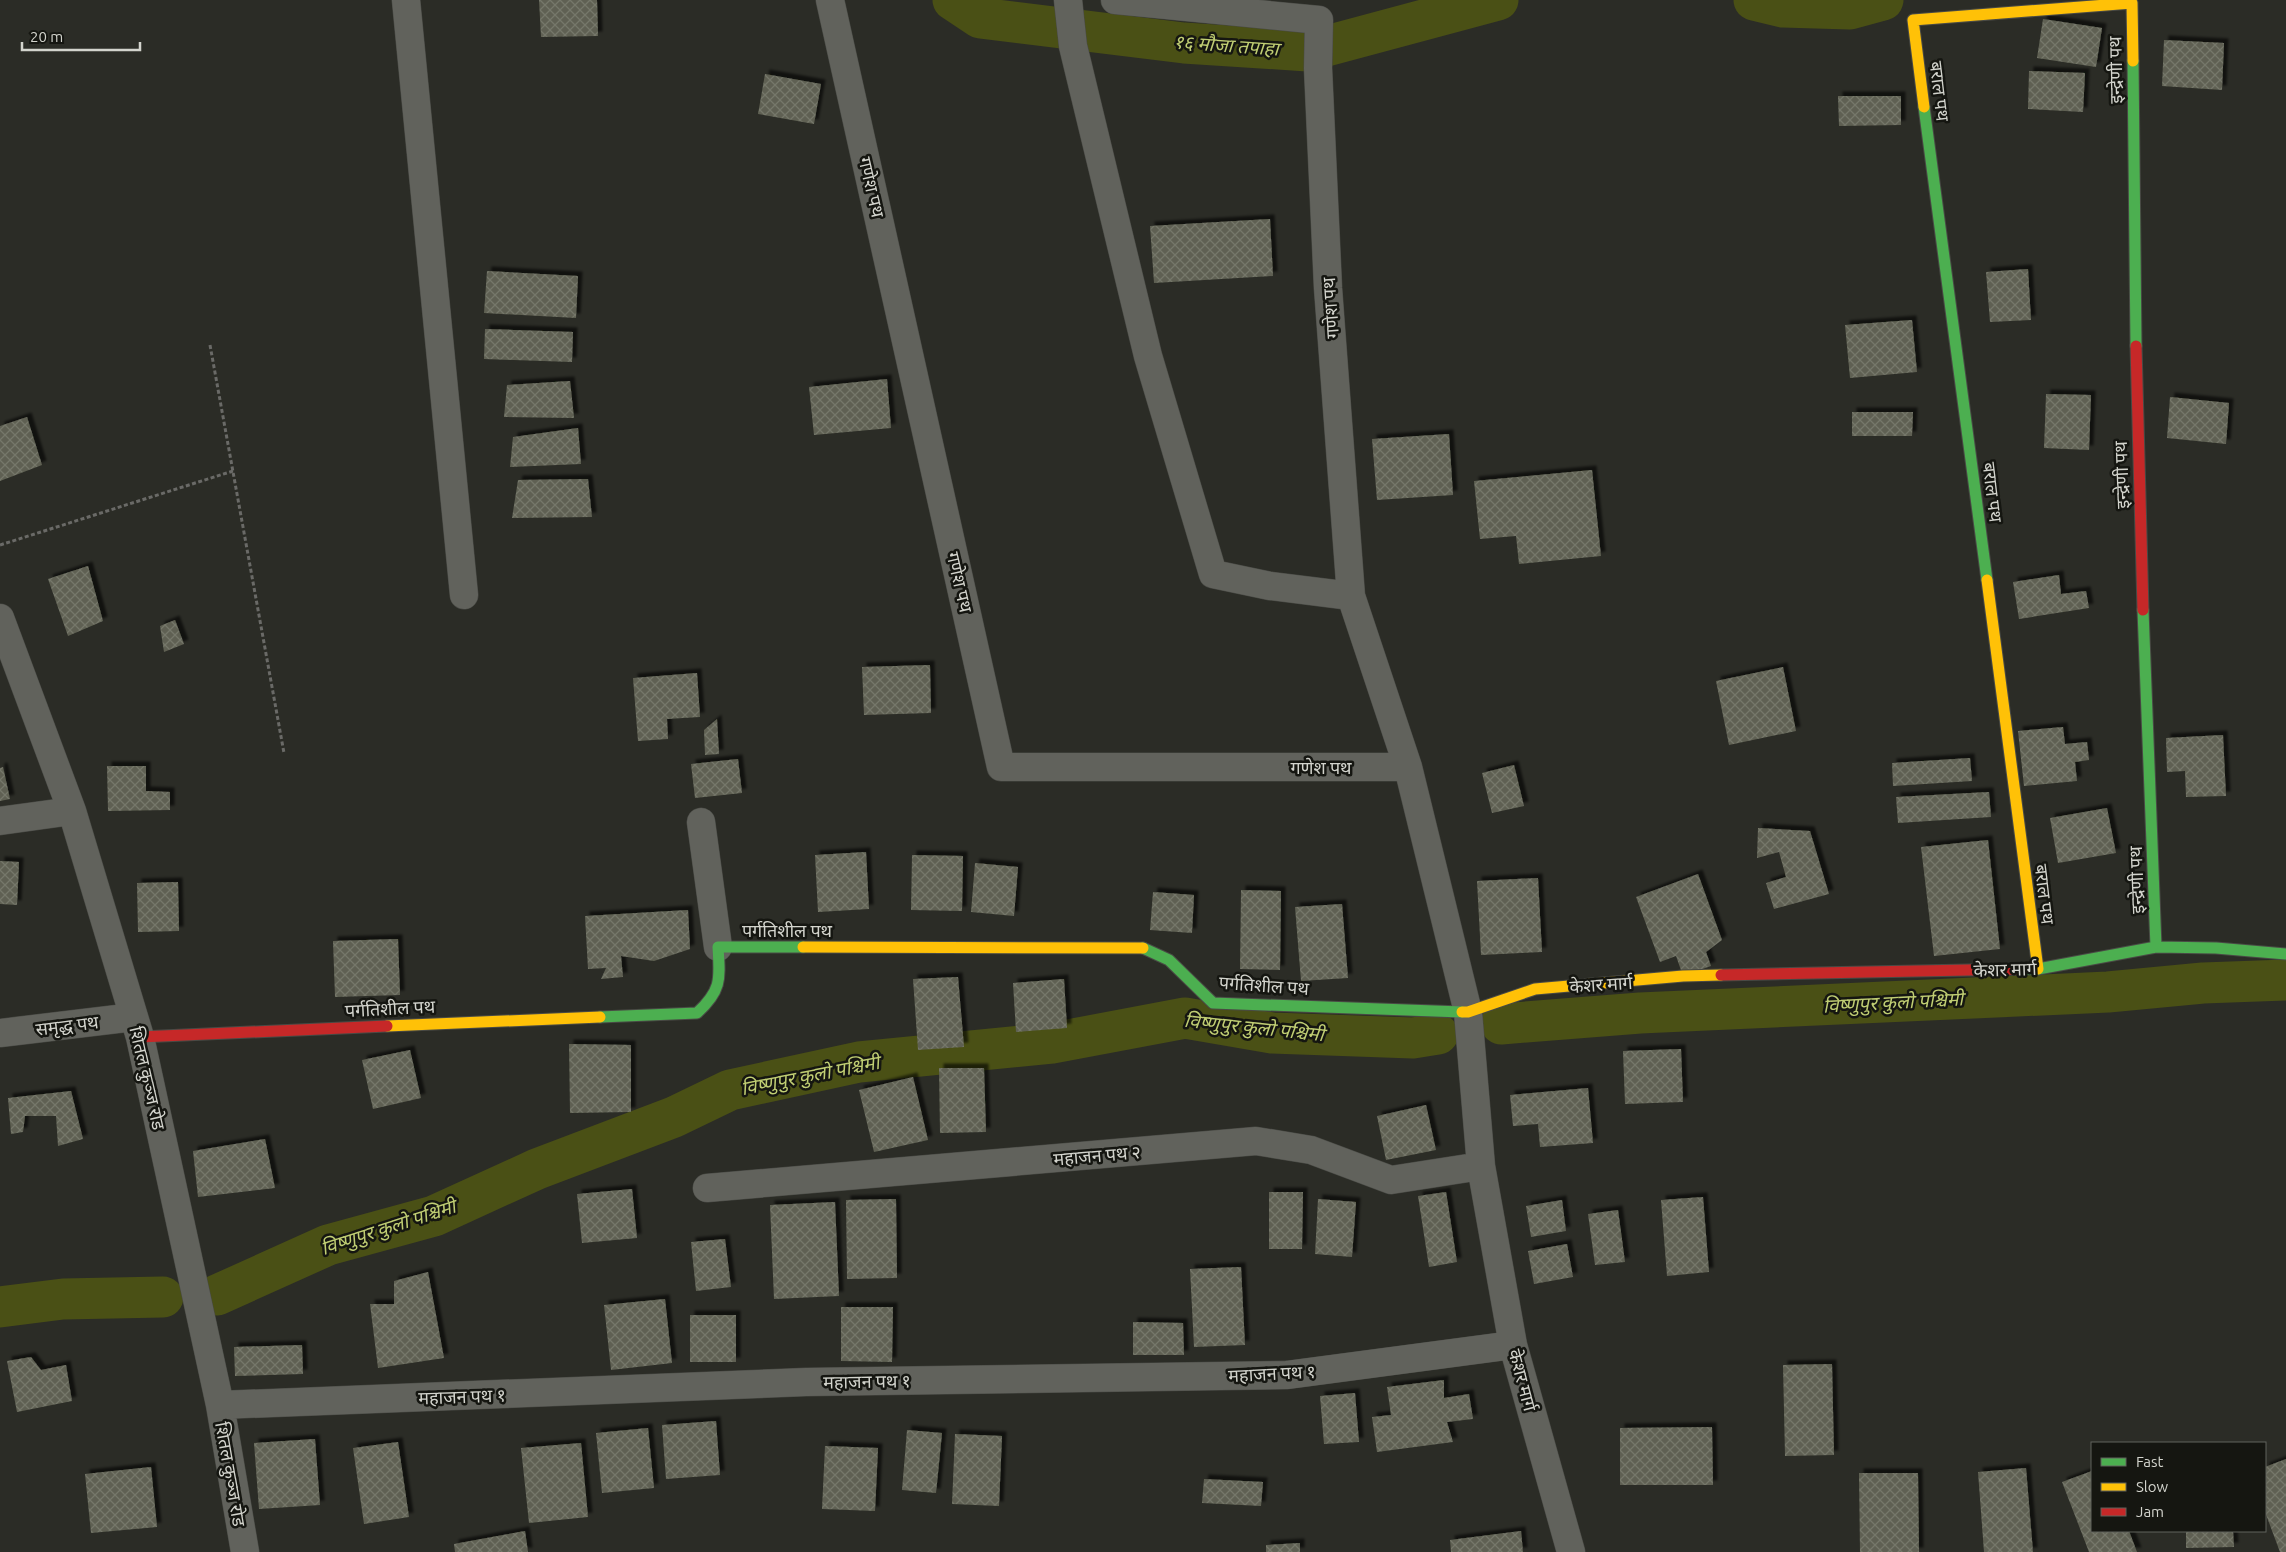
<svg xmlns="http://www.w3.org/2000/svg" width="2286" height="1552" font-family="Ubuntu,'Noto Sans Devanagari',sans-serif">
	<defs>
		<pattern id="building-cross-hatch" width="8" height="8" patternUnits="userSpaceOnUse" patternTransform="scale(1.25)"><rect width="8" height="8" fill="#5f6152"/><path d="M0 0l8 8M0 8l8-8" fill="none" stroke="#75776a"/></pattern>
		<filter id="shadow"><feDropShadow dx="4.5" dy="-4.5" stdDeviation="1" flood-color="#0009"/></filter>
	</defs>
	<rect width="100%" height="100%" fill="#2b2c26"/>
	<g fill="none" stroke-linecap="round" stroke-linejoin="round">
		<path stroke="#4a5015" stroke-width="41" d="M953 0 980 18 1184 43 1308 51 1498 0
			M1754 0 1783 7 1850 9 1883 0
			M1501 1024 1640 1013 2108 992 2203 983 2286 980
			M217 1295 328 1245 434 1216 537 1169 674 1117 730 1090 859 1062 1052 1043 1185 1018 1272 1033 1413 1038 1438 1034
			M0 1307 63 1299 163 1297"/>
	</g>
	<path fill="url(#building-cross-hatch)" filter="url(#shadow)" d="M539 0H597L598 36 541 37Z
		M2043 19 2102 28 2096 67 2037 58Z
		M2164 40 2224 43 2222 90 2162 86Z
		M2029 71 2085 73 2083 112 2028 109Z
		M765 74 821 84 814 124 758 114Z
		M1838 96H1901V125L1839 126Z
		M1270 219 1273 276 1154 283 1150 226Z
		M2028 269 2031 320 1990 322 1986 272Z
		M487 271 578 276 576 318 484 313Z
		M1912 320 1917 372 1850 378 1845 325Z
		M485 329 573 332 572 362 484 359Z
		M887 379 891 428 814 435 809 387Z
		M570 381 574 418 504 417 507 385Z
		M2046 394 2091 395 2089 450 2044 448Z
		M2170 397 2229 403 2226 444 2167 438Z
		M1852 412H1913L1912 436H1852Z
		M27 417 42 465 0 481V426Z
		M578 428 581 464 510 467 513 437Z
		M1449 434 1453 495 1377 500 1372 439Z
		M1592 470 1601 556 1519 564 1516 536 1480 539 1474 481Z
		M588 479 592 517 512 518 518 480Z
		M88 566 103 621 68 636 48 579Z
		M2059 575 2061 594 2086 591 2089 608 2019 619 2013 582Z
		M175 620 184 644 164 652 160 626Z
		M930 665 931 713 864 715 862 667Z
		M1783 667 1796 731 1729 745 1716 681Z
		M697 673 700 717 667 719 668 739 638 741 633 678Z
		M717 719 719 754 705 755 704 730Z
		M2063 727 2065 744 2087 742 2089 760 2075 762 2077 781 2024 786 2018 731Z
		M2223 735 2226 796 2186 797 2185 771 2167 772 2166 738Z
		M1970 758 1972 781 1893 786 1892 763Z
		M738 759 742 793 695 798 691 764Z
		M1514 765 1524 806 1492 813 1482 773Z
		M107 766H146V791L170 792V810L108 811Z
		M3 767 10 799 0 801V768Z
		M1989 792 1991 817 1898 823 1896 797Z
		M2107 808 2116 853 2058 863 2050 818Z
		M1758 828 1810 831 1829 894 1774 909 1766 883 1786 877 1779 852 1757 858Z
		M1988 840 2000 949 1934 956 1921 847Z
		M866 852 869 909 818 912 815 855Z
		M912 855 963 856 962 911 911 910Z
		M0 861 19 862 17 905 0 904Z
		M975 863 1018 867 1014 916 971 912Z
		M1698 874 1722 940 1706 952 1711 966 1683 976 1676 956 1660 962 1636 897Z
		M1538 878 1542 952 1481 955 1477 881Z
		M178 882 179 931 138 932 137 883Z
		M1241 890 1281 891 1280 970 1240 969Z
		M1153 892 1194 895 1192 933 1150 930Z
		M1342 904 1348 978 1301 981 1295 907Z
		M688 910 690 949 654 961 621 956 623 977 601 979 606 968 588 969 585 916Z
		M398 939 400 995 335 997 333 941Z
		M958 977 964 1047 918 1050 913 979Z
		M1064 979 1067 1028 1016 1032 1013 983Z
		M569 1044 631 1045V1112L570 1113Z
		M1681 1049 1683 1102 1625 1104 1623 1051Z
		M410 1050 421 1098 373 1109 362 1060Z
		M939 1068H984L986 1132 940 1133Z
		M913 1077 928 1140 874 1152 859 1090Z
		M1588 1088 1593 1143 1540 1147 1538 1124 1513 1126 1510 1095Z
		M71 1091 83 1139 58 1146 56 1116H25L23 1132 11 1134 8 1098Z
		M1426 1105 1436 1150 1386 1160 1377 1116Z
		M265 1139 275 1188 198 1197 193 1151Z
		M632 1189 637 1238 582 1243 577 1194Z
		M1269 1192H1303L1302 1249H1269Z
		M1446 1192 1457 1262 1429 1267 1418 1196Z
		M1703 1197 1709 1272 1667 1276 1661 1200Z
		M896 1199 897 1278 847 1279 846 1200Z
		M1318 1199 1356 1202 1352 1257 1315 1254Z
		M1562 1200 1566 1231 1531 1237 1526 1206Z
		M835 1202 839 1296 774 1299 770 1205Z
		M1618 1210 1625 1262 1595 1265 1588 1214Z
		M725 1239 731 1287 696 1291 691 1242Z
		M1567 1244 1573 1277 1534 1284 1528 1251Z
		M1241 1267 1245 1345 1194 1347 1190 1269Z
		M428 1272 444 1358 378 1368 370 1304H394V1281Z
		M665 1299 672 1363 611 1370 604 1305Z
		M841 1307H893L892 1362 841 1361Z
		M690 1315H736V1362H690Z
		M1133 1322 1183 1323 1184 1355H1133Z
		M302 1345 303 1374 235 1376 234 1347Z
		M31 1357 41 1370 66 1365 72 1401 17 1412 7 1361Z
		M1832 1364 1834 1455 1785 1456 1783 1365Z
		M1444 1380V1398L1469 1394 1473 1419 1447 1422 1453 1442 1377 1452 1372 1417 1391 1415 1387 1387Z
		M1355 1393 1359 1442 1324 1444 1320 1396Z
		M716 1421 720 1475 666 1479 662 1425Z
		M1712 1427 1713 1485H1620V1428Z
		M648 1428 654 1488 602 1493 596 1433Z
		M907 1430 942 1433 936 1493 902 1490Z
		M955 1434 1002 1436 999 1506 952 1504Z
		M315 1439 320 1505 259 1509 254 1443Z
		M398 1442 409 1517 364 1524 353 1448Z
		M581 1443 588 1517 529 1523 521 1448Z
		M825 1446 878 1448 875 1511 822 1509Z
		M2286 1459V1552H2280L2265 1512V1467Z
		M151 1467 157 1527 91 1533 85 1474Z
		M2026 1468 2033 1552H1984L1978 1472Z
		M2092 1471V1531H2129L2137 1552H2089L2062 1482Z
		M1859 1473H1918L1919 1552H1860Z
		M1204 1479 1263 1482 1261 1506 1202 1503Z
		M525 1531 528 1552H455L454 1544Z
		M1521 1531 1523 1552H1451L1450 1540Z
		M2186 1531H2233L2234 1547 2186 1548Z
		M1300 1543V1552H1266V1545Z"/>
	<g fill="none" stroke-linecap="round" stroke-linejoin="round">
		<defs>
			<path id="street" d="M406 0 464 595
				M830 0 1001 767H1408
				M1068 0 1073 46 1148 356 1213 574 1270 586 1351 596
				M1115 0 1319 20 1318 68 1328 288 1351 596 1408 767 1468 1012 1481 1166 1513 1345 1571 1552
				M0 618 72 811 140 1037 220 1405 245 1552
				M0 821 72 811
				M701 822 718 947
				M0 1033 134 1017
				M707 1188 1256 1141 1311 1150 1391 1180 1481 1166
				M220 1405 806 1382 1287 1375 1513 1345"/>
			<path id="fast" d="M2133 61 2136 346
				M1924 107 1987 580
				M2143 610 2156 947
				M1143 948 1169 960 1213 1003 1462 1012
				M2019 969H2038L2156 947 2216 948 2286 954
				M600 1017 697 1013C722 990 720 979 718 947H803"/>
			<path id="slow" d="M1924 107 1913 20 2132 3 2133 61
				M1987 580 2038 969
				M803 947 1143 948
				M1462 1012H1468L1535 989 1683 976 1721 975
				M387 1026 600 1017"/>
			<path id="jam" d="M2136 346 2143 610
				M1721 975 2019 969
				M140 1037 387 1026"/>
		</defs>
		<use href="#street" stroke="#494a45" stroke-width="29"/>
		<use href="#fast" stroke="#494a45" stroke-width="13"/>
		<use href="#slow" stroke="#494a45" stroke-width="13"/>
		<use href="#jam" stroke="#494a45" stroke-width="13"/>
		<path stroke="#6a6a67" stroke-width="3" stroke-dasharray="4 2.5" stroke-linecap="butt" d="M210 345 284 753
			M0 545 233 471"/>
		<use href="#street" stroke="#61625c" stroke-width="28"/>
		<use href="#fast" stroke="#4caf50" stroke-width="11"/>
		<use href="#slow" stroke="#ffc107" stroke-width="11"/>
		<use href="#jam" stroke="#c62828" stroke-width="11"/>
	</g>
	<g text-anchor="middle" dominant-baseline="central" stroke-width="5" stroke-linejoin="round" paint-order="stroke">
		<g font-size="18" fill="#d3d4cd" stroke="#151611">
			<text transform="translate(2115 70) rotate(-91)">इन्द्रेणी पथ</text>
			<text transform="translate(1940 91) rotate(83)">बराल पथ</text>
			<text transform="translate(872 187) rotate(77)">गणेश पथ</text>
			<text transform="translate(1330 308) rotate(-94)">गणेश पथ</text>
			<text transform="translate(2121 475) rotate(-92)">इन्द्रेणी पथ</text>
			<text transform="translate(1993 492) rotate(83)">बराल पथ</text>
			<text transform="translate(960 582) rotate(77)">गणेश पथ</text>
			<text x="1321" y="767">गणेश पथ</text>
			<text transform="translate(2136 880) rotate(-92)">इन्द्रेणी पथ</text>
			<text transform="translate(2045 894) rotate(83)">बराल पथ</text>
			<text x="787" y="930">पर्गतिशील पथ</text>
			<text transform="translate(2005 969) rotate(-2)">केशर मार्ग</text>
			<text transform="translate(1601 984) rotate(-4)">केशर मार्ग</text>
			<text transform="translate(1264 985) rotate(4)">पर्गतिशील पथ</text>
			<text transform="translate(390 1008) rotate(-3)">पर्गतिशील पथ</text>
			<text transform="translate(67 1025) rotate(-7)">समृद्ध पथ</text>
			<text transform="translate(148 1078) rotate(77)">शितल कुञ्ज रोड</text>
			<text transform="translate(1097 1155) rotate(-5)">महाजन पथ २</text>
			<text transform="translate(1272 1373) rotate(-3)">महाजन पथ १</text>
			<text transform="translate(1523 1380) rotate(75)">केशर मार्ग</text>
			<text transform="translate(867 1381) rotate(-1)">महाजन पथ १</text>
			<text transform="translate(462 1396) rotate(-2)">महाजन पथ १</text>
			<text transform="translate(231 1474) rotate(80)">शितल कुञ्ज रोड</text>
		</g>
		<g font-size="19" font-style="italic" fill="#c0ce73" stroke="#151611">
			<text transform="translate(1226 45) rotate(4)">१६ मौजा तपाहा</text>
			<text transform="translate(1893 1002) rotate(-3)">विष्णुपुर कुलो पश्चिमी</text>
			<text transform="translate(1254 1027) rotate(6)">विष्णुपुर कुलो पश्चिमी</text>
			<text transform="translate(810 1075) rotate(-11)">विष्णुपुर कुलो पश्चिमी</text>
			<text transform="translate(388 1227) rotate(-18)">विष्णुपुर कुलो पश्चिमी</text>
		</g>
	</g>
	<rect x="2091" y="1442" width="175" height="90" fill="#151611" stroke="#61625c"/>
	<rect x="2101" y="1458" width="25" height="8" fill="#4caf50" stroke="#61625c"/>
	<text x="2136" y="1467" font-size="15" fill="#d3d4cd">Fast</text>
	<rect x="2101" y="1483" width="25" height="8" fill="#ffc107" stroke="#61625c"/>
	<text x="2136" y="1492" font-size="15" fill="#d3d4cd">Slow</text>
	<rect x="2101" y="1508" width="25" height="8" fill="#c62828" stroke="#61625c"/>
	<text x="2136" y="1517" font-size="15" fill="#d3d4cd">Jam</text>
	<path d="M22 42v8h118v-8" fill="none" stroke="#d3d4cd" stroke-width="2.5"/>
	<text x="30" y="42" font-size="15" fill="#d3d4cd" stroke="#151611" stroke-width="4" paint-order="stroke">20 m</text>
</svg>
